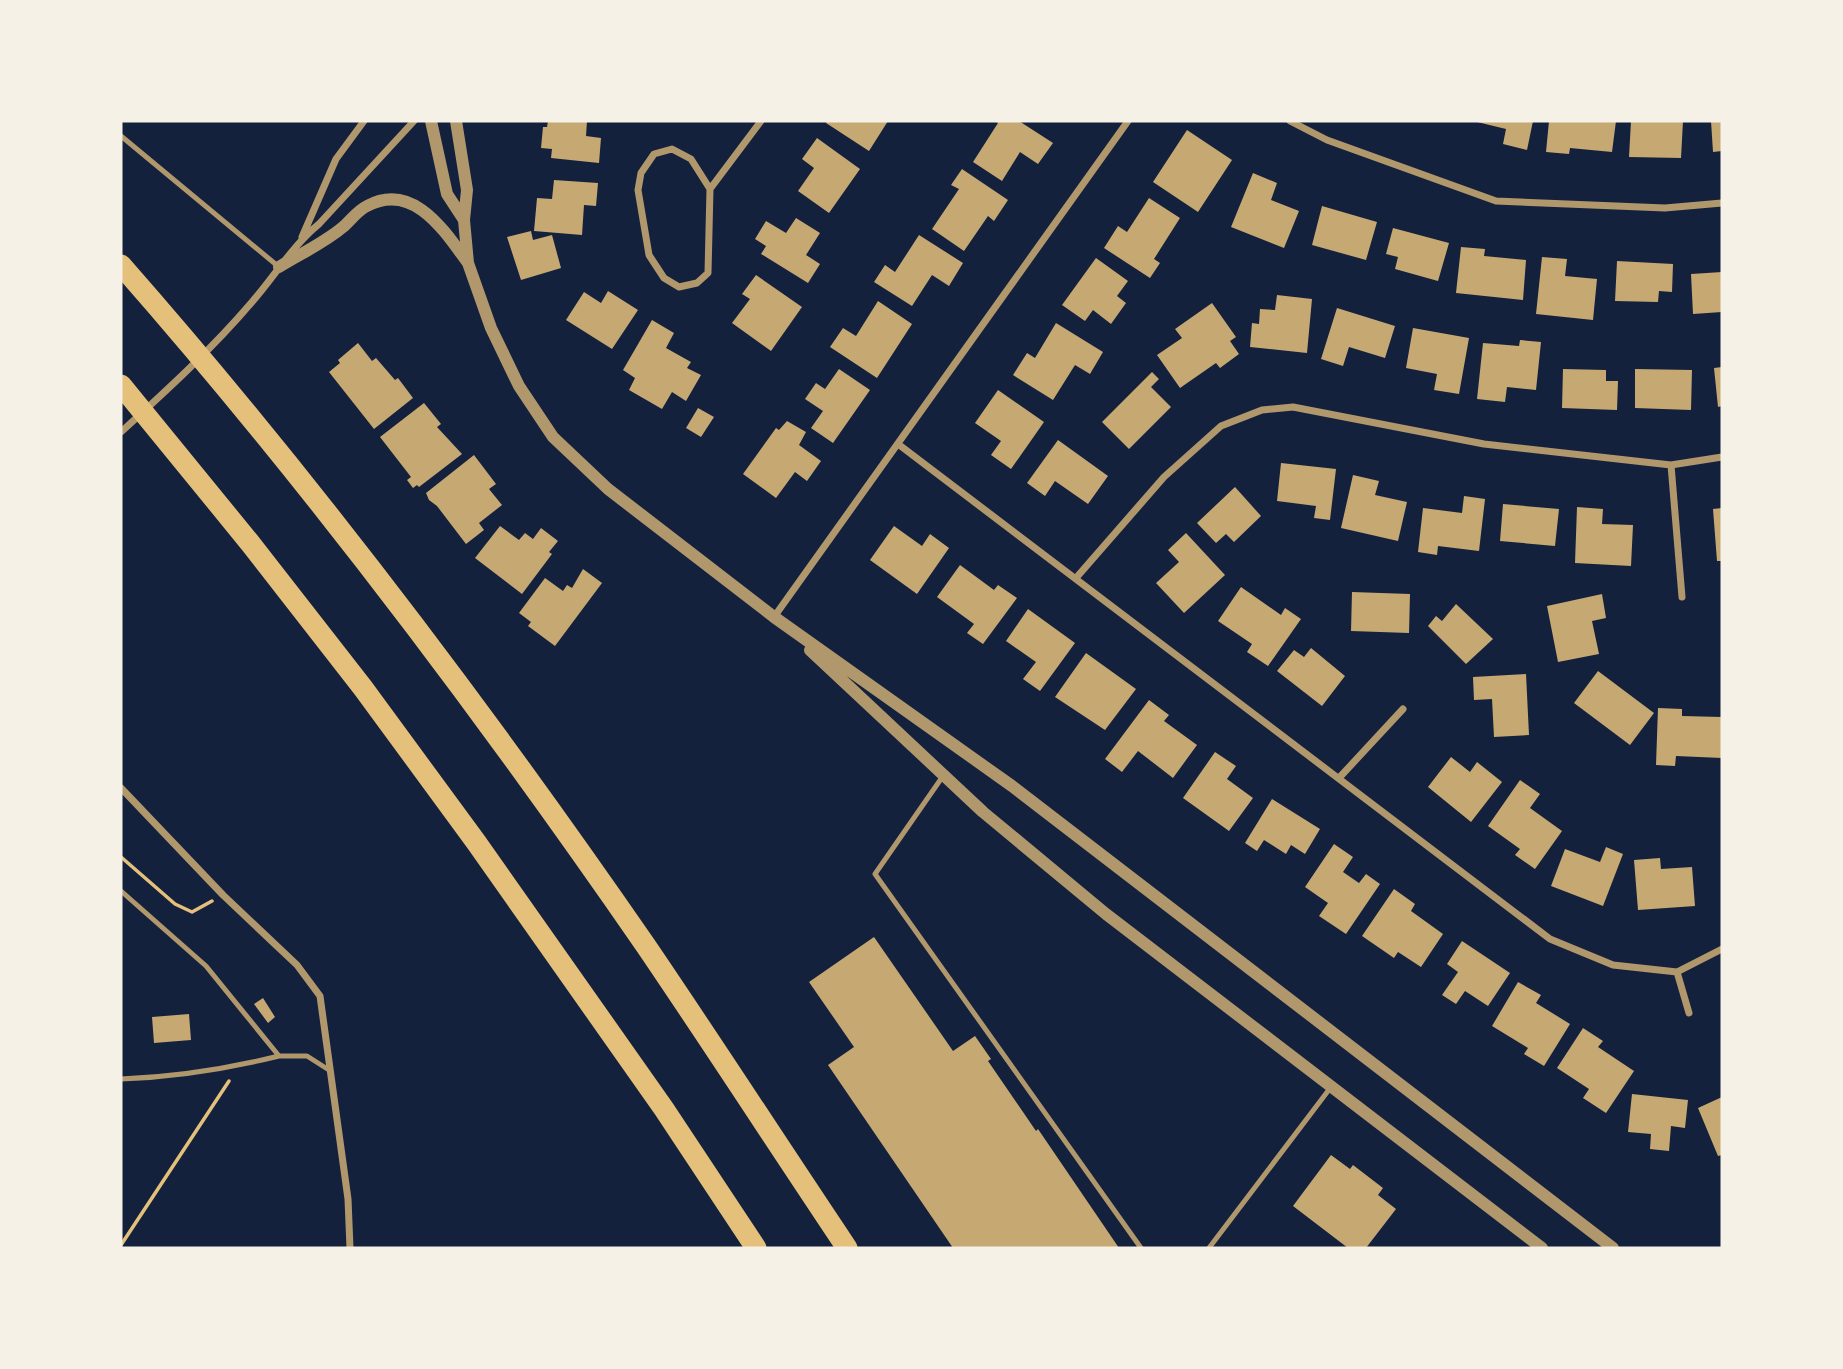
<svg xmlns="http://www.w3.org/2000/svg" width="1843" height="1369" font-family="Mulish,sans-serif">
	<rect width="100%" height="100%" fill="#14213d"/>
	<path fill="#c6a872" d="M548 121H587L586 136 601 138 599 163 551 158 552 149 541 148 543 127H547Z
		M827 121H888L869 151 826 123Z
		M995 121H1019L1053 143 1038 164 1020 152 1002 181 973 162 998 123Z
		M1473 121H1533L1527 150 1503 144 1506 129Z
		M1549 121H1616L1612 152 1570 148 1569 154 1546 152Z
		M1631 121H1683L1681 158 1629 157Z
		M1711 121H1722V151L1713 152Z
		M1187 130 1232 160 1198 212 1153 182Z
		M817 138 860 169 829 213 798 191 814 168 802 159Z
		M962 169 1008 200 994 221 988 216 964 251 932 229 959 189 951 185Z
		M1253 173 1277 183 1271 200 1299 211 1284 248 1231 227Z
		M554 180 598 183 596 206 584 205 582 235 534 231 537 198 552 199Z
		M1149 198 1180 218 1154 259 1160 263 1150 278 1104 248 1118 226 1127 232Z
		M1322 206 1377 222 1366 260 1312 245Z
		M796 218 820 233 806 255 820 264 808 283 761 254 766 246 755 239 766 221 786 233Z
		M1393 228 1449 243 1438 281 1395 269 1398 257 1386 254Z
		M531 231 533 240 552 235 561 268 521 280 507 237Z
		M919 235 963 263 949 286 932 275 912 306 874 282 885 265 895 272Z
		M1461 247 1485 249 1484 256 1526 260 1523 300 1456 293Z
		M1542 257 1567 259 1565 276 1597 279 1593 320 1536 314Z
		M1096 258 1128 281 1117 296 1126 303 1111 324 1093 310 1085 321 1062 305Z
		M1617 261 1673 264 1672 292 1659 291 1658 302 1615 301Z
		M1722 272V312L1693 314 1691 274Z
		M756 275 802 307 771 351 732 323 750 299 742 294Z
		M608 291 638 310 612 349 566 320 584 292 601 303Z
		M1277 295 1312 299 1307 353 1250 347 1252 323 1259 324 1260 309 1275 310Z
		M878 301 912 324 877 378 830 347 843 328 856 336Z
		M1212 303 1236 337 1230 341 1239 354 1220 368 1216 363 1180 388 1157 355 1182 338 1175 329Z
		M1337 308 1395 326 1385 358 1349 347 1343 366 1321 359Z
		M652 320 674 333 666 348 691 362 687 368 701 375 686 401 672 392 662 409 629 390 635 378 623 370Z
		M1056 323 1103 352 1090 374 1075 365 1053 400 1013 375 1027 353 1035 358Z
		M1413 328 1469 338 1459 394 1434 390 1437 374 1406 368Z
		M1520 340 1541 342 1536 390 1507 387 1505 402 1477 399 1483 343 1519 346Z
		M358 343 372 361 376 358 395 380 398 378 413 398 374 429 329 372 340 363 338 360Z
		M1722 367V406L1718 407 1714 368Z
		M839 369 870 390 833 443 811 428 823 411 805 399 816 383 825 389Z
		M1563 369 1606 370V381H1618L1617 410 1562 408Z
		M1635 369 1692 370 1691 410 1635 408Z
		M1152 372 1159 379 1151 387 1171 407 1129 449 1102 422Z
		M998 390 1044 422 1011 469 991 455 1001 441 975 423Z
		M424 403 441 424 437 427 462 454 419 487 417 485 413 488 407 480 411 477 380 437Z
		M698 408 714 417 701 437 686 428Z
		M787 421 806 432 799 445 821 461 807 481 795 472 776 498 743 474 776 428 779 430Z
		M1058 440 1108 476 1088 504 1055 481 1045 496 1027 483Z
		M474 455 496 484 489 489 502 505 479 523 484 530 466 544 437 506 429 500 426 493Z
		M1281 463 1336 469 1330 520 1314 518 1316 506 1277 501Z
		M1353 475 1379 481 1375 495 1407 502 1398 541 1341 528Z
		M1235 487 1261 516 1234 542 1226 534 1216 543 1197 523Z
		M1464 496 1485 499 1479 551 1438 546 1437 555 1418 552 1423 508 1462 513Z
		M1503 504 1559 509 1555 546 1500 541Z
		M1577 507 1603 509 1602 524 1633 525 1631 566 1575 563Z
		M1722 508V561H1717L1713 509Z
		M500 526 519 540 525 533 533 539 541 528 558 541 549 552 552 554 522 594 475 558Z
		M894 526 922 546 930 534 949 548 917 594 870 560Z
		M1186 533 1225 575 1184 613 1156 583 1179 562 1168 550Z
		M960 565 994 590 998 585 1017 598 983 644 967 633 974 624 937 597Z
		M583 569 602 583 555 646 528 626 531 622 519 613 545 578 563 591 567 585 572 588Z
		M1241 587 1281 615 1285 608 1301 619 1268 666 1247 652 1252 644 1218 621Z
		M1352 592 1410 594 1409 633 1351 631Z
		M1602 594 1606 618 1592 621 1599 654 1558 662 1547 606Z
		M1456 604 1493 639 1466 664 1428 626 1436 616 1442 621Z
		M1028 609 1075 643 1040 691 1023 679 1036 662 1006 641Z
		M1311 648 1345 676 1322 706 1277 671 1294 650 1304 657Z
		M1086 653 1136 689 1105 730 1055 697Z
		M1598 671 1654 713 1630 745 1574 703Z
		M1526 674 1529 735 1494 737 1492 699 1474 700 1473 677Z
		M1149 700 1169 715 1164 721 1197 745 1173 778 1138 751 1122 772 1105 759Z
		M1658 708 1682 709V716L1722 717V758L1676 756 1675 766 1656 765Z
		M1215 752 1236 766 1227 779 1253 798 1229 831 1183 798Z
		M1451 757 1470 772 1477 762 1502 782 1471 822 1428 787Z
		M1520 780 1540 794 1530 808 1562 831 1535 869 1515 855 1520 849 1488 826Z
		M1272 799 1320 829 1305 854 1291 845 1286 854 1264 840 1257 851 1245 843Z
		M1334 844 1353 857 1343 872 1359 883 1366 874 1380 884 1346 934 1319 916 1328 903 1305 887Z
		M1606 847 1623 854 1603 906 1551 886 1565 849 1600 862Z
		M1660 858 1661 869 1692 867 1695 906 1638 910 1634 860Z
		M1394 889 1415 904 1411 911 1443 934 1421 967 1398 952 1394 958 1362 936Z
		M874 937 953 1051 975 1036 991 1059 988 1061 1036 1131 1038 1129 1119 1248H953L828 1065 854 1047 809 982Z
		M1462 941 1510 973 1488 1006 1465 991 1456 1004 1442 995 1458 972 1447 964Z
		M1518 982 1541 995 1536 1003 1570 1024 1544 1066 1524 1054 1528 1048 1492 1026Z
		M263 998 275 1017 268 1023 254 1004Z
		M189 1014 191 1040 154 1043 152 1017Z
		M1583 1028 1603 1041 1598 1047 1634 1071 1606 1113 1583 1098 1589 1089 1557 1068Z
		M1632 1094 1688 1100 1685 1128 1671 1126 1669 1151 1650 1149 1651 1134 1628 1132Z
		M1722 1097V1155L1718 1156 1698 1108Z
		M1331 1155 1350 1169 1353 1165 1383 1188 1378 1195 1396 1209 1366 1248H1348L1293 1206Z"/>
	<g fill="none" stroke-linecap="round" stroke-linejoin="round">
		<path stroke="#e5c07b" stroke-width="3.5" d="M121 857 175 904 192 912 212 901
			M121 1245 229 1081"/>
		<path stroke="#b1986c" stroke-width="5" d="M121 136 279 267
			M943 776 875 874 1141 1248
			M121 891 206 966 279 1056H307L329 1070
			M121 1079C175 1077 226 1069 279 1056
			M1209 1248 1331 1087"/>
		<path stroke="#b1986c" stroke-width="7" d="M1290 121 1327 140 1496 201 1665 208 1722 203
			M710 189 691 159 672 149 654 154 641 173 638 190 649 255 664 278 679 287 697 283 708 273 710 189 761 121
			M302 237 336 159 364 121
			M121 432C166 391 212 349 252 302 275 276 292 246 319 224L414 121
			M898 444 1550 939 1613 965 1677 972
			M1671 465 1682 597
			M1076 578 1164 477 1221 426 1262 410 1293 407 1484 444 1671 465 1722 457
			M774 617 1128 121
			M1339 778 1403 709
			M121 788 223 895 297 965 320 996 348 1199 350 1248
			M1677 972 1722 949
			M1677 972 1689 1013"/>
		<path stroke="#b1986c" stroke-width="12" d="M431 121 447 194 464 220 468 263 491 328 519 386 553 437 608 489 774 617 1012 786 1613 1248
			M456 121 467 190 464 220
			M279 267C300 254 324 243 343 227 351 220 357 211 367 206 414 181 445 232 468 263
			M810 650 983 812 1106 914 1542 1248"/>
		<path stroke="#e5c07b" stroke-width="21" d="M121 265C310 480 483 710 646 946 714 1046 780 1148 847 1248
			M121 385 250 543 363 688 476 842 664 1109 756 1248"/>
	</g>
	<rect width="1843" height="1369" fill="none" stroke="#f6f1e7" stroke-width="245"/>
</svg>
